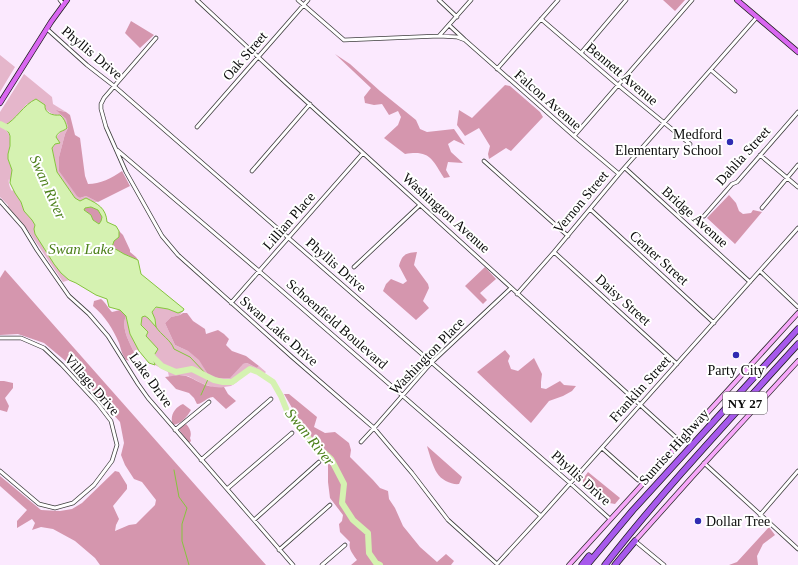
<svg xmlns="http://www.w3.org/2000/svg" width="798" height="565" font-family="'Times New Roman',serif">
	<rect width="100%" height="100%" fill="#fbe9fe"/>
	<path fill="#e5b6cb" d="M0 55 15 67 0 92Z
		M24 74 52 97 53 104 66 112 57 110 66 119 68 128 65 134 59 157 80 198 86 196 98 202H94L86 198 80 201 75 198 57 172 52 148 58 141 56 138 58 135 62 130 66 123 62 117 60 115C51 116 50 111 43 108 38 106 32 105 27 104L10 123 5 125H4L3 128C15 136 9 146 8 157 8 162 11 166 12 170 12 174 11 179 10 183L9 179C8 183 10 188 12 191L13 190 21 202 24 211 32 220 35 225 34 229 61 273 69 280 63 282 27 229 8 207V205L0 197V112Z
		M157 307 168 309 178 313 183 311 180 315 171 317 165 323 175 345 188 351 200 360 207 373 247 363 257 368 259 366 266 372 263 375 253 370 250 371 240 378 237 382 231 386 224 387 215 388 201 383 188 376 179 375 169 377 168 372 155 365 141 325 142 317 145 316 148 318 156 326 155 319 152 312Z
		M126 316 130 334 139 351V356L136 357C131 344 120 329 126 316Z"/>
	<path fill="#d596ae" d="M663 0H685L675 11Z
		M131 21 154 35 140 48 125 33Z
		M335 54 350 64 380 91 416 120 420 129 427 132 454 129 465 145 454 140 448 144 451 152 463 163 448 162 446 170 450 177 444 178C432 159 430 150 405 154L384 138 398 125 401 117 398 111 389 115 382 104 374 105 365 103 364 97 371 88Z
		M505 85 510 86 540 112 543 117 511 151 506 148 489 159 488 154 490 146 479 128 465 136 457 125 459 110 472 118Z
		M56 110 66 112 70 115 75 135 80 138 85 176 88 184C100 184 112 178 122 171L130 186 98 202 86 196 80 198 77 196 59 171V157L65 134 68 128 66 119Z
		M729 195 736 203 739 211 743 214 751 213 753 210 762 212 735 244 707 218Z
		M91 207 98 210 102 217 101 221 99 224 93 220 91 215 84 210 85 208Z
		M119 231 123 235 130 250V252L136 257 138 260 124 254 112 247 114 240 119 237Z
		M417 252 414 265 428 284 429 288 423 301 429 308 416 320 383 291 386 284 391 279 403 284 407 281 399 266C402 255 405 253 417 252Z
		M485 267 496 279 480 293 487 300 483 304 465 286Z
		M5 270 266 565H100L95 558 75 541 53 529 41 527 32 530 35 523 32 519 17 528V521L27 510 0 486V476L41 510 60 511 72 509 82 503 115 471 119 472 127 485V489L113 506 119 519 116 525 115 531 129 525 136 524 155 505 156 500 142 482 134 479 125 465 121 455 124 443 120 422 68 363 44 343 18 334 0 335V278Z
		M101 299C106 303 108 308 112 312L120 310 126 316C120 329 131 344 136 357L131 361 126 360C122 355 121 349 119 343 113 329 105 316 93 306L94 301Z
		M183 313H187L193 321 205 329 206 334 218 330 224 334 229 339 226 345 232 351 246 356 259 366 257 368 247 363 243 364 230 378H218L207 373 199 360 188 351 175 345 165 323 171 317 180 315Z
		M505 350 510 356 508 361 511 369 518 371 534 358 542 374 541 382V388L546 389 560 381 564 385 576 386 572 391 563 396 549 401 531 423 477 372Z
		M179 375C191 376 192 379 201 383 209 387 216 388 224 387L228 394 236 401 226 409 213 397C205 398 203 404 197 404L194 398 189 393 176 389 165 377Z
		M0 381H4L13 383V388L5 398 9 406 7 412 0 410Z
		M284 394H289L317 417 314 427 325 433 335 432 349 443 351 450 350 457 373 480 380 488 388 491 389 499 395 508 403 526 420 547 437 562 446 554 454 561 451 565H351L357 560C353 554 348 549 350 542L340 532 339 524 342 521 343 515 330 498 328 482V460L299 420Z
		M183 404 191 410C187 417 181 424 173 425 169 416 175 407 183 404Z
		M186 424C190 428 192 433 190 438L191 441 189 443 180 431 179 429Z
		M427 446 462 477 459 484C452 485 441 480 437 473 433 467 429 453 427 446Z
		M588 472 620 498 615 504 604 502 586 488 583 483V479Z
		M769 527 775 535 763 544 757 556 758 565H729L737 562Z"/>
	<path fill="#d5f2b1" stroke="#85c53d" fill-rule="evenodd" d="M36 99 45 105C44 113 53 116 60 115 64 118 66 123 67 128 63 132 59 130 56 137L60 143 55 144 52 148 57 172 75 198 80 201 86 198C98 204 106 208 107 222L116 226 119 231V237L114 241 112 247 124 254 138 260 141 274 184 309 183 311 178 313 168 309 156 307 152 312 155 319 156 327 148 318 145 316 142 317 141 325 148 332 146 336 158 349 153 357 155 365 149 363 139 351 130 334 126 316 120 310 109 307 107 299 96 295 76 283 69 280 61 273 54 264 35 234 34 229 35 225 32 220 24 211 21 202 15 193 10 183 12 170 8 159V154L10 146V136L9 133 5 128 4 126C17 119 23 105 36 99ZM91 207 98 210 102 217 101 221 99 224 93 220 91 215 84 210 85 208Z"/>
	<g fill="none" stroke-linecap="round" stroke-linejoin="round">
		<path stroke="#85c53d" stroke-width="1" d="M156 327C161 335 171 340 174 349L190 357 207 375 209 377 201 395
			M174 470 179 497 187 508 182 524V541L189 565"/>
		<path stroke="#d5f2b1" stroke-width="6" d="M0 124 10 129
			M149 351 153 357 162 366 176 372 192 369 214 380 223 382H232L250 369 258 372 273 382 281 396 287 411 296 421 310 440 322 451 331 459 344 484 342 503 353 520 368 533 369 553 376 563 380 565"/>
		<defs>
			<path id="street" d="M60 0 64 5
				M197 0 286 83 681 442
				M298 0 344 40 439 36 457 37 465 40 574 136 619 174
				M439 0 457 17
				M541 19 618 85 690 144
				M449 25 464 39
				M47 29 87 65 114 86 570 483 610 519
				M439 36 471 0
				M156 38 104 98 101 104V109L106 127 126 172 162 236 178 255 292 357 374 428 412 473 448 520 497 564 541 516 798 228
				M581 53 626 0
				M497 69 558 0
				M711 70 735 91
				M197 127 308 0
				M574 136 692 0
				M117 150 259 271 541 516
				M760 155 798 187
				M484 161 568 236
				M625 168 750 282
				M252 171 310 104
				M0 201 23 227 37 250 69 296 89 314 108 336 138 384 148 398 293 565
				M762 208 798 165
				M590 209 714 323
				M704 216 732 184 737 182 798 112
				M554 252 677 364
				M354 267 420 205
				M760 271 798 307
				M517 294 554 252 619 174 757 17
				M231 303 363 153
				M0 338H21L44 348 62 365 98 404 111 421 117 445 112 461 94 485 73 503 55 508 39 504 0 471
				M175 430 209 402
				M361 442 374 428 431 363 511 288
				M602 448 638 480
				M201 460 271 399
				M704 463 798 549
				M227 489 292 433
				M760 515 798 471
				M254 520 319 462
				M635 541 664 565
				M279 550 330 505
				M322 565 345 545"/>
			<path id="secondary" d="M635 541 693 476 798 361
				M569 565 798 313"/>
			<path id="primary" d="M737 0 798 52
				M0 103 51 22 67 0"/>
			<path id="highway" d="M582 565 589 556
				M587 565 633 510 798 329
				M605 565C665 488 732 417 798 344
				M615 565 635 541"/>
		</defs>
		<use href="#street" stroke="#3e3e3e" stroke-width="4.5"/>
		<use href="#secondary" stroke="#2d2d2d" stroke-width="5.5"/>
		<use href="#primary" stroke="#1c1c1c" stroke-width="6"/>
		<use href="#highway" stroke="#1c1c1c" stroke-width="7"/>
		<use href="#street" stroke="#fff" stroke-width="3"/>
		<use href="#secondary" stroke="#f7a8fa" stroke-width="4"/>
		<use href="#primary" stroke="#d967f1" stroke-width="4.5"/>
		<use href="#highway" stroke="#a759ec" stroke-width="5.5"/>
	</g>
	<g fill="#2f2cb2" stroke="#fff" stroke-width="1.5">
		<circle cx="730" cy="142" r="4"/>
		<circle cx="736" cy="355" r="4"/>
		<circle cx="698" cy="521" r="4"/>
	</g>
	<g text-anchor="middle" dominant-baseline="central" stroke-width="4" stroke-linejoin="round" paint-order="stroke">
		<rect fill="#fff" stroke="#545454" stroke-width="1" x="723" y="392" width="44" height="22" rx="3"/>
		<g font-size="13" font-weight="bold" fill="#0b0b0b">
			<text x="745" y="403">NY 27</text>
		</g>
		<g font-size="14" fill="#0b0b0b" stroke="#fff">
			<text transform="translate(92 53) rotate(40)">Phyllis Drive</text>
			<text transform="translate(245 56) rotate(-49)">Oak Street</text>
			<text transform="translate(622 74) rotate(40)">Bennett Avenue</text>
			<text transform="translate(548 100) rotate(41)">Falcon Avenue</text>
			<text transform="translate(743 156) rotate(-48)">Dahlia Street</text>
			<text transform="translate(581 202) rotate(-50)">Vernon Street</text>
			<text transform="translate(446 213) rotate(42)">Washington Avenue</text>
			<text transform="translate(695 217) rotate(42)">Bridge Avenue</text>
			<text transform="translate(289 221) rotate(-49)">Lillian Place</text>
			<text transform="translate(659 258) rotate(42)">Center Street</text>
			<text transform="translate(336 265) rotate(41)">Phyllis Drive</text>
			<text transform="translate(623 300) rotate(42)">Daisy Street</text>
			<text transform="translate(337 324) rotate(41)">Schoenfield Boulevard</text>
			<text transform="translate(279 331) rotate(41)">Swan Lake Drive</text>
			<text transform="translate(427 356) rotate(-46)">Washington Place</text>
			<text transform="translate(151 380) rotate(54)">Lake Drive</text>
			<text transform="translate(92 385) rotate(49)">Village Drive</text>
			<text transform="translate(640 389) rotate(-48)">Franklin Street</text>
			<text transform="translate(674 447) rotate(-48)">Sunrise Highway</text>
			<text transform="translate(581 478) rotate(42)">Phyllis Drive</text>
		</g>
		<g font-size="14" fill="#0b0b0b" stroke="#fff" text-anchor="end">
			<text x="722" y="134">Medford<tspan x="722" dy="16">Elementary School</tspan></text>
			<text x="736" y="370" text-anchor="middle">Party City</text>
			<text x="706" y="521" text-anchor="start">Dollar Tree</text>
		</g>
		<g font-size="15" font-style="italic" fill="#4c801a" stroke="#fff">
			<text transform="translate(48 187) rotate(66)">Swan River</text>
			<text x="81" y="249">Swan Lake</text>
			<text transform="translate(310 437) rotate(51)">Swan River</text>
		</g>
	</g>
</svg>
